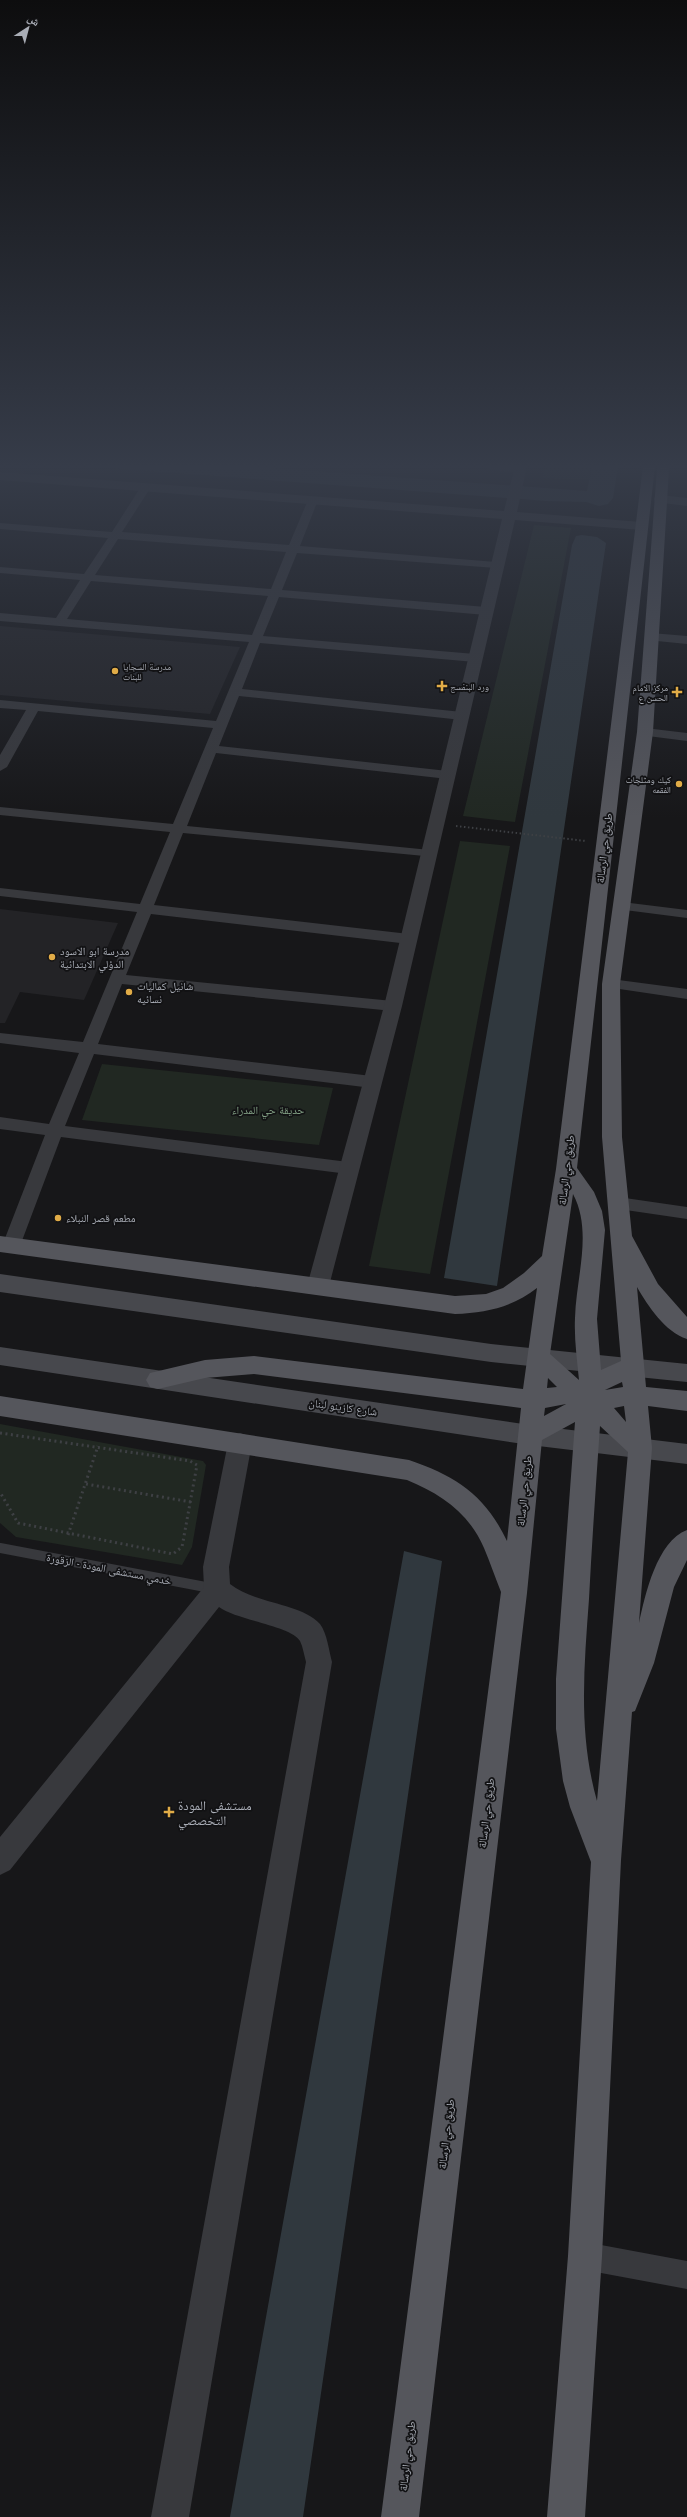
<svg xmlns="http://www.w3.org/2000/svg" width="687" height="2517" font-family="Jost,'Noto Naskh Arabic',sans-serif">
	<rect width="100%" height="100%" fill="#171719"/>
	<path fill="#232326" d="M0 626 240 647 210 714 0 695Z
		M0 909 118 923 84 1000 20 992 5 1023H0Z"/>
	<path fill="#212822" d="M545 466H592L589 480 542 478Z
		M534 525 571 528 515 822 463 816Z
		M460 841 510 846 430 1274 369 1266Z
		M102 1064 333 1088 319 1145 82 1120Z
		M0 1424 203 1461 206 1465 192 1547 182 1565 16 1537 0 1523Z"/>
	<path fill="#30383e" d="M84 466H242L587 491 592 466H618L613 498 608 504 599 506 586 502 546 501Z
		M582 535 597 537 606 543 497 1286 444 1278 572 545 576 536Z
		M404 1551 442 1561 303 2517H230Z"/>
	<g fill="none" stroke-linecap="round" stroke-linejoin="round">
		<path stroke="#3e4044" stroke-width="2" stroke-dasharray="1.5 2.5" stroke-linecap="butt" d="M456 826 586 841"/>
		<path stroke="#3e4044" stroke-width="3" stroke-dasharray="2 3.5" stroke-linecap="butt" d="M0 1433 190 1461 197 1465 182 1547 173 1554 18 1523 0 1492
			M86 1484 191 1502
			M68 1535 98 1446"/>
		<path stroke="#38393d" stroke-width="10" d="M0 1548 216 1589"/>
		<path fill="#38393d" fill-rule="evenodd" d="M483 466H517L525 469C520 474 488 471 483 466Z
			M146 484 151 487 122 532 289 545 308 500 313 497 318 500 300 546 496 562 502 565 496 568 297 553 282 590 486 607 492 611 486 615 279 597 263 636 475 654 481 658 475 662 260 643 242 689 462 712 468 716 462 720 239 696 219 746 448 771 455 775 448 779 216 753 187 826 430 850 437 854 435 857 183 833 154 905 409 934 416 939 414 942 409 944 151 914 126 975 393 1001 398 1002 401 1006 398 1010 393 1011 122 984 98 1044 372 1076 378 1078 380 1082 378 1086 372 1088 94 1054 65 1126 348 1162 354 1164 357 1168 354 1172 348 1174 61 1137 20 1246 17 1251 11 1253 5 1251 2 1246 45 1135 0 1129V1117L49 1124 79 1053 0 1043V1033L83 1042 137 912 0 896V888L140 904 170 832 0 815V807L173 824 213 728 38 711 7 767 0 771V755L26 710 0 708V700L216 721 249 642 0 621V613L56 618 80 580 0 573V567L84 574 108 538 0 529V523L112 532 142 485ZM118 539 286 552 271 589 95 575ZM91 581 268 596 252 635 67 619Z
			M651 633 687 636V644L647 640 645 637Z
			M645 728 687 733V741L640 735 639 732Z
			M622 902 687 910V918L617 909 615 906Z
			M611 979 687 989V999L606 987 603 984 606 981Z
			M618 1197 687 1207V1219L612 1208 609 1203 612 1198Z
			M585 2242 687 2261V2289L585 2270 575 2266 571 2256 575 2246Z"/>
		<path fill="#38393d" fill-rule="evenodd" d="M515 466H527L517 512 641 522 648 526 641 530 515 520 402 1006 329 1286 326 1292 318 1295 310 1292 307 1286 384 1006 502 519 0 480V472L504 511Z
			M660 495 687 498V506L655 502 654 499 655 496Z
			M240 1433 249 1436 252 1443 229 1567 230 1584C255 1604 301 1603 320 1624 327 1633 329 1651 332 1662L189 2517H151L306 1662C304 1655 303 1647 300 1641 292 1626 236 1620 219 1607L10 1870 0 1875V1837L204 1587 203 1567 228 1443 231 1436Z"/>
		<path fill="#47484d" fill-rule="evenodd" d="M0 1274 491 1344 687 1364V1382L491 1362 0 1292Z
			M0 1347 530 1425 687 1444V1464L530 1445 0 1365Z"/>
		<path fill="#55565c" fill-rule="evenodd" d="M643 466H655L577 1168 594 1192 602 1211 605 1230 597 1319 601 1370 621 1361 602 1137V984L637 732 657 469 665 466 669 469 653 732 620 984 622 1137 632 1236 658 1284 687 1317V1339C665 1332 648 1306 637 1287L646 1387 687 1391V1411L648 1406 652 1448 639 1623C645 1595 657 1541 687 1530V1560L674 1587 654 1663 635 1711 632 1712 621 1860 602 2256 585 2517H547L568 2256 591 1862 570 1807 563 1781 556 1729V1679L575 1422 542 1440 527 1593 419 2517H381L501 1592C495 1577 490 1562 484 1548 469 1513 441 1494 407 1480L0 1416V1396L409 1460C456 1476 485 1495 507 1541L521 1408 254 1374 205 1378 158 1389 150 1387 146 1380 150 1373 205 1360 254 1356 523 1389 537 1288C513 1307 486 1313 455 1314L0 1252V1236L455 1296 486 1294 503 1288 524 1273 542 1256 556 1169ZM573 1194C593 1232 576 1277 575 1318 574 1338 577 1359 579 1380L550 1354ZM548 1378 557 1387 547 1388ZM622 1382 623 1387 605 1390ZM566 1404 544 1416 545 1408ZM624 1406 626 1422 614 1408ZM600 1426 628 1452 597 1801C578 1734 584 1667 589 1599 592 1541 596 1484 600 1426Z"/>
	</g>
	<linearGradient id="sky" x2="0" y2="1"><stop stop-color="#0d0d0e"/><stop offset="0.57" stop-color="#363c49"/><stop offset="1" stop-color="#363c49" stop-opacity="0"/></linearGradient>
	<rect width="687" height="818" fill="url(#sky)"/>
	<g fill="#e1ac47" stroke="#121214" stroke-width="1.5">
		<circle cx="115" cy="671" r="4"/>
		<path d="M440 680h4v4h4v4h-4v4h-4v-4h-4v-4h4z"/>
		<path d="M675 686h4v4h4v4h-4v4h-4v-4h-4v-4h4z"/>
		<circle cx="679" cy="784" r="4"/>
		<circle cx="52" cy="957" r="4"/>
		<circle cx="129" cy="992" r="4"/>
		<circle cx="58" cy="1218" r="4"/>
		<path d="M167 1806h4v4h4v4h-4v4h-4v-4h-4v-4h4z"/>
	</g>
	<g text-anchor="middle" dominant-baseline="central" stroke-width="3.5" stroke-linejoin="round" paint-order="stroke">
		<g font-size="9" fill="#aaaeb7" stroke="#121214" text-anchor="start">
			<text x="123" y="666">مدرسة السجايا<tspan x="123" dy="10">للبنات</tspan></text>
			<text x="450" y="686">ورد البنفسج</text>
			<text x="668" y="687" text-anchor="end">مركز الامام<tspan x="668" dy="10">الحسن ع</tspan></text>
			<text x="671" y="779" text-anchor="end">كيك ومثلجات<tspan x="671" dy="10">الفقمه</tspan></text>
		</g>
		<g font-size="11" fill="#aaaeb7" stroke="#121214">
			<text transform="translate(604 848) rotate(-83)">طريق حي الرسالة</text>
			<text transform="translate(566 1170) rotate(-83)">طريق حي الرسالة</text>
			<text transform="translate(343 1407) rotate(8)">شارع كازينو لبنان</text>
			<text transform="translate(524 1491) rotate(-84)">طريق حي الرسالة</text>
			<text transform="translate(109 1569) rotate(11)">خدمي مستشفى المودة - الزقورة</text>
			<text transform="translate(486 1813) rotate(-83)">طريق حي الرسالة</text>
			<text transform="translate(446 2134) rotate(-83)">طريق حي الرسالة</text>
			<text transform="translate(407 2456) rotate(-83)">طريق حي الرسالة</text>
		</g>
		<g font-size="11" fill="#aaaeb7" stroke="#121214" text-anchor="start">
			<text x="60" y="951">مدرسة ابو الاسود<tspan x="60" dy="13">الدؤلي الابتدائية</tspan></text>
			<text x="137" y="986">شانيل كماليات<tspan x="137" dy="13">نسائيه</tspan></text>
			<text x="66" y="1218">مطعم قصر النبلاء</text>
		</g>
		<g font-size="11" fill="#83a185" stroke="#121214">
			<text x="268" y="1110">حديقة حي المدراء</text>
		</g>
		<g font-size="13" fill="#aaaeb7" stroke="#121214" text-anchor="start">
			<text x="178" y="1805">مستشفى المودة<tspan x="178" dy="15">التخصصي</tspan></text>
		</g>
	</g>
	<g transform="translate(28 28) rotate(36)" stroke="#121214" stroke-width="3" paint-order="stroke">
	<path d="M0-3L7 15L0 10L-7 15Z" fill="#aaaeb7"/>
	<text y="-6" font-size="11" font-weight="bold" text-anchor="middle" fill="#aaaeb7">ش</text>
	</g>
</svg>
